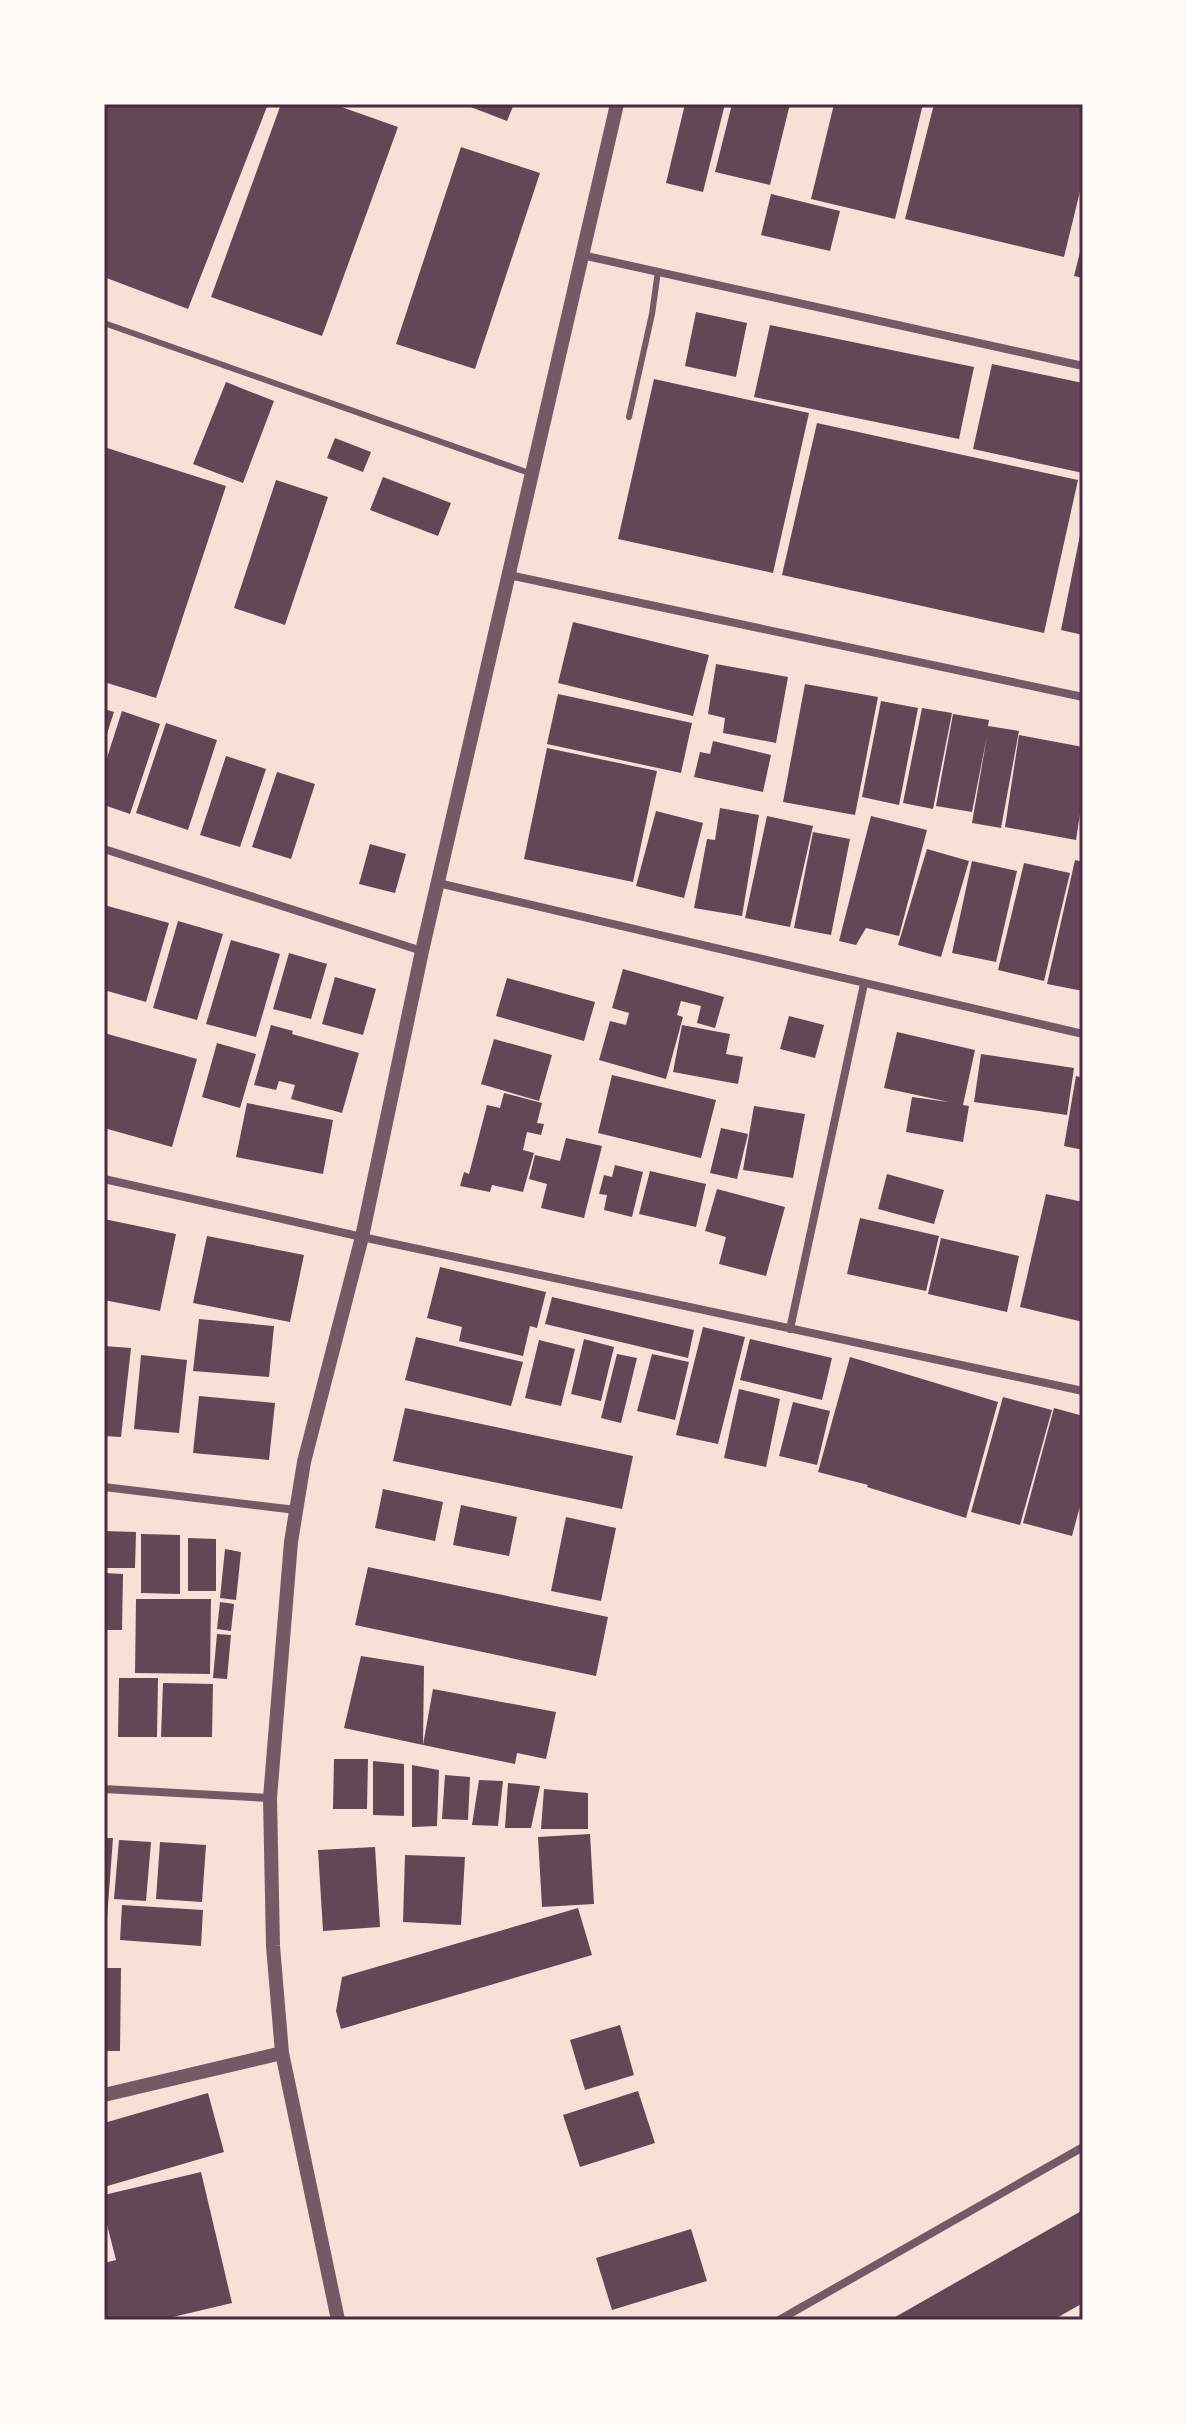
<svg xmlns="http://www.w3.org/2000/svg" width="1187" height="2424" font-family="Roboto,sans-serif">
	<rect width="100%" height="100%" fill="#f7e1d7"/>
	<path fill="#644757" d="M104 104H268L188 309 104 277Z
		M281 104H333L398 127 322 336 211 297Z
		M463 104H514L507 121Z
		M685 104H725L703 192 666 183Z
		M732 104H790L770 185 715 172Z
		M834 104H923L895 219 811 199Z
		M934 104H1083V179L1064 257 905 219Z
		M461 147 540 173 475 369 396 344Z
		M771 194 840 211 830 251 761 235Z
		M1082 244H1083V278L1074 276Z
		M696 312 747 323 736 377 685 366Z
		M770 325 974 367 959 439 754 397Z
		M992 364 1083 383V473L973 449Z
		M654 379 809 413 773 573 618 539Z
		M226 382 274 401 243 483 193 464Z
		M817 423 1078 480 1044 633 782 575Z
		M335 438 371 452 363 472 327 458Z
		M104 447 226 486 156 698 104 682Z
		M383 477 451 503 438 536 370 510Z
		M276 480 328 497 285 625 234 608Z
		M1082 525 1083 526V635L1061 630Z
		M573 622 709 655 693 716 558 683Z
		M716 664 788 677 776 743 723 733 725 718 708 714Z
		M805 684 878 697 855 815 783 802Z
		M558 694 692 723 681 773 547 744Z
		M881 701 918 708 899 805 862 797Z
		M922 708 952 713 933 809 903 803Z
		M104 709 114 712 105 740H104Z
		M122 711 160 724 130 814 104 805V767Z
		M953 714 989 720 988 726 1019 731 1001 828 972 823 987 736 972 812 936 806Z
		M166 723 217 740 188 830 136 813Z
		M1019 735 1083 747V794L1076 840 1005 827Z
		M713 741 771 755 763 792 694 777 700 752 710 754Z
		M547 748 657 771 633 882 524 859Z
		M226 756 266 769 240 847 200 835Z
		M277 772 315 784 291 859 252 847Z
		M720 808 759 815 742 916 694 908 707 839 715 840Z
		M656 811 703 823 684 898 636 886Z
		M767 816 813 826 790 927 745 918Z
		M871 816 927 830 899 936 866 928 856 945 839 941Z
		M813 832 850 839 831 935 794 928Z
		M370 844 406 854 395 893 359 884Z
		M927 849 969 861 941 957 898 945Z
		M1075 860 1083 862V991L1047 984Z
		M972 861 1017 871 996 962 952 953Z
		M1024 863 1070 873 1044 981 998 970Z
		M104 905 169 923 146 1002 104 990Z
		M178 921 223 934 197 1020 153 1008Z
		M231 940 280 954 256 1037 206 1024Z
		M289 953 327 964 311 1019 273 1009Z
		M623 969 724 997 715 1028 697 1023 701 1006 681 1001 677 1015 683 1017 666 1079 599 1060 610 1021 626 1025 629 1013 612 1008Z
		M335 977 376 989 363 1035 322 1024Z
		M507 978 595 1002 584 1041 496 1016Z
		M789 1016 824 1025 815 1058 780 1049Z
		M271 1025 293 1031 292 1034 359 1053 342 1113 291 1099 295 1085 279 1081 276 1090 254 1085Z
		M682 1025 730 1034 726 1054 743 1057 738 1084 673 1072Z
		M897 1032 975 1050 963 1105 969 1106 963 1142 906 1132 912 1097 949 1102 884 1088Z
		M104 1033 197 1059 172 1147 104 1128Z
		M494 1039 552 1055 539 1101 481 1084Z
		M217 1043 256 1054 240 1108 202 1097Z
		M981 1054 1074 1068 1067 1115 974 1102Z
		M612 1075 716 1100 701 1158 598 1133Z
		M1076 1076 1083 1078V1150L1064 1146Z
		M504 1093 542 1103 537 1123 544 1124 541 1135 527 1132 523 1150 534 1153 523 1192 492 1185 490 1192 460 1186 464 1172 469 1174 487 1105 500 1108Z
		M247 1103 333 1120 323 1174 236 1157Z
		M754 1106 805 1114 793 1178 743 1170Z
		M721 1128 748 1134 737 1179 710 1173Z
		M566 1138 602 1146 584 1218 541 1208 547 1184 529 1179 535 1155 560 1161Z
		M615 1165 643 1172 632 1217 604 1210 607 1195 599 1194 604 1175 612 1177Z
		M650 1171 706 1184 696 1227 639 1214Z
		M887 1174 944 1190 934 1224 878 1209Z
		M717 1189 785 1207 766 1276 719 1264 726 1237 705 1231Z
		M1046 1194 1083 1202V1322L1020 1307Z
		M860 1218 939 1236 926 1291 847 1274Z
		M104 1219 176 1234 160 1311 104 1300Z
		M207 1236 304 1255 290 1322 193 1303Z
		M941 1238 1019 1256 1007 1312 928 1294Z
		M440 1267 546 1292 537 1328 530 1326 523 1356 459 1341 462 1327 427 1318Z
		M552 1297 694 1330 688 1358 545 1324Z
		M199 1319 274 1326 269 1377 193 1371Z
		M703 1327 745 1337 718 1444 676 1435Z
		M416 1337 523 1362 511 1406 405 1380Z
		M584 1339 614 1347 601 1401 571 1394Z
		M750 1339 832 1358 822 1400 740 1380Z
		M539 1340 575 1349 561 1406 525 1398Z
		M104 1346 131 1348 121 1437 104 1436Z
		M617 1354 637 1358 621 1423 601 1418Z
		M652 1354 689 1362 675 1420 637 1411Z
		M141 1355 187 1360 179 1433 134 1429Z
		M850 1357 998 1402 966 1518 867 1487 868 1485 818 1472Z
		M739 1389 780 1399 766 1467 724 1458Z
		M199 1396 275 1403 269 1460 193 1453Z
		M1003 1397 1052 1410 1020 1525 971 1512Z
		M793 1402 830 1411 817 1465 779 1456Z
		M405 1408 633 1456 622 1509 393 1461Z
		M1054 1408 1083 1416V1495L1072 1536 1023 1523Z
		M383 1489 443 1502 435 1541 375 1528Z
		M461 1505 517 1517 509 1556 453 1545Z
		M566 1517 616 1528 601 1601 551 1591Z
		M104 1531 136 1532 135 1568H104Z
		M141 1534 180 1535V1594L141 1593Z
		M188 1538 216 1539V1591H188Z
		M225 1549 241 1552 236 1600 220 1598Z
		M368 1567 608 1617 596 1676 355 1625Z
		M104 1573 123 1574 122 1630H104Z
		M136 1599H211L210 1674 135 1673Z
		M220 1602 234 1604 231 1631 217 1629Z
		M217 1634 231 1635 227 1679 213 1678Z
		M361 1656 424 1666 423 1745 344 1728Z
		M119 1678H158L157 1737H118Z
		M163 1683 213 1684 212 1737H161Z
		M433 1689 556 1712 546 1759 517 1753 515 1764 423 1745Z
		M334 1759H368L367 1809H333Z
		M373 1761 404 1764V1816L373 1815Z
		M412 1765 439 1770 437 1826 412 1827Z
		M445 1775 470 1777 468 1820 442 1819Z
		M479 1780 503 1781 498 1826 472 1825Z
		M508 1783 540 1786 531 1828H505Z
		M544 1789 588 1793V1829H541Z
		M590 1834 594 1904 542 1907 538 1837Z
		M104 1838H113L106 1932H104Z
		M119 1840 151 1842 146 1901 114 1899Z
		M160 1842 206 1845 202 1902 156 1899Z
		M375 1847 380 1927 323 1931 318 1850Z
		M405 1855 465 1857 461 1925 403 1922Z
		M122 1905 203 1910 201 1946 120 1940Z
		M578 1908 592 1955 341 2029 336 2011 342 1977Z
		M104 1968H121L120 2051H104Z
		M620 2025 634 2075 585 2090 570 2040Z
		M638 2091 655 2143 580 2167 563 2115Z
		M208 2093 224 2152 104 2187V2123Z
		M201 2172 232 2303 160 2320H104V2263L116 2260 104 2213V2195Z
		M1083 2210V2303L1053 2320H890Z
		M691 2229 707 2281 612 2310 596 2258Z"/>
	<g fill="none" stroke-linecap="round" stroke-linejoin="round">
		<path stroke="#755966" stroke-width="6" d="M104 323 532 474
			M629 417 652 314 658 271"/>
		<path stroke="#755966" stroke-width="8" d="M582 255 1083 366
			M509 575 1083 697
			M104 849 422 951
			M438 883 1083 1034
			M104 1179 362 1237 1083 1391
			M790 1329 864 984
			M104 1487 296 1510
			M104 1789 270 1798
			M779 2320 1083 2147"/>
		<path stroke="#755966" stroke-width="14" d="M104 2095 282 2053
			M338 2320 282 2053 273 1946 270 1798 291 1542 304 1462 362 1237 422 951 617 104"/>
	</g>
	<rect width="1187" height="2424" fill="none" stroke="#fffaf5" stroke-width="212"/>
	<rect x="106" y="106" width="975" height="2212" fill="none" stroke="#4a2c40" stroke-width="3"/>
</svg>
